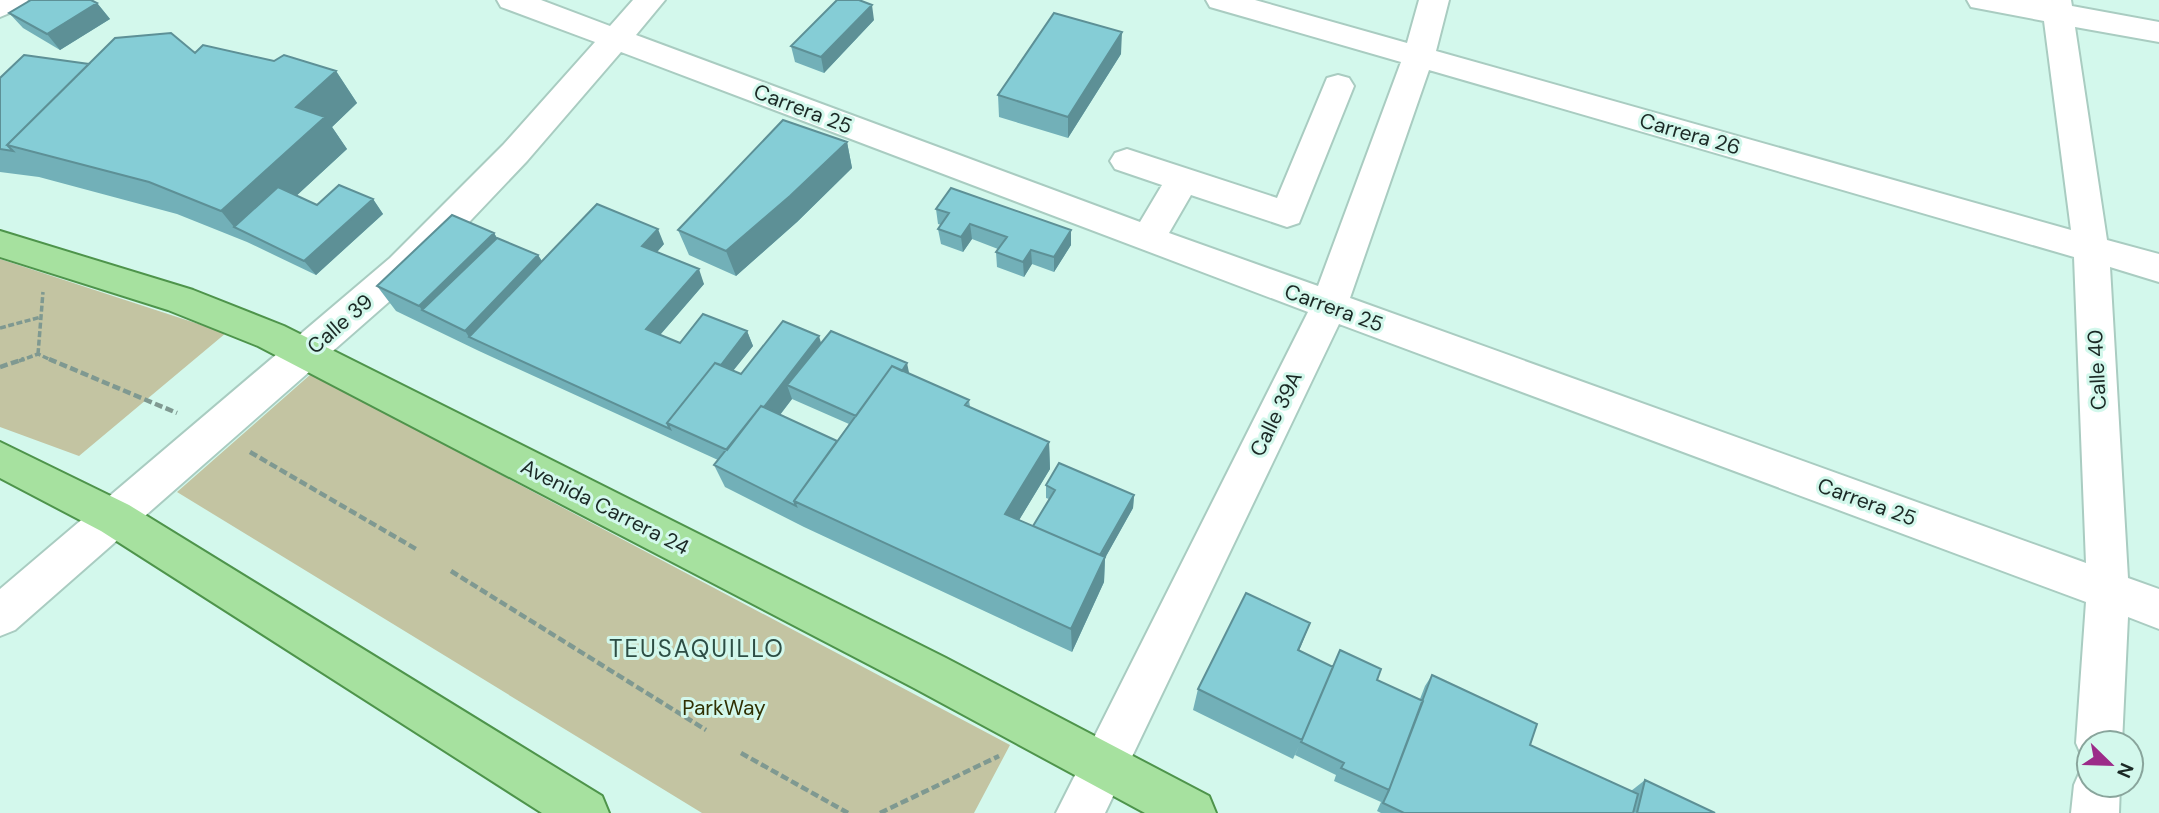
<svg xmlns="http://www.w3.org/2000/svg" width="2159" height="813" font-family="'DM Sans',sans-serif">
	<rect width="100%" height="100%" fill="#d3f8ec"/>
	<path fill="#c3c4a2" d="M0 259 226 333 79 456 0 427Z
		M311 374 1010 745 974 813H702L177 492Z"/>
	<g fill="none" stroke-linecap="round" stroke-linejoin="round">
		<defs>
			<path id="minor" d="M0 0H28L24 7 0 17Z
				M497 0H541L610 26 633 0H665L636 35 1140 222 1162 185 1115 169 1110 161 1115 153 1127 149 1277 198 1327 78 1338 75 1349 78 1354 86 1299 223 1287 227 1191 195 1169 233 1318 286 1401 62 1210 7 1206 0H1255L1407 43 1419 0H1449L1436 51 2071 230 2044 21 1971 7 1967 0H2071L2072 6 2159 22V42L2075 27 2107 240 2159 254V282L2110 267 2128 578 2159 589V629L2128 617 2122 743H2089V761L2083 759 2076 743 2086 602 1339 324 1105 813H1056L1308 312 621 52 527 161 416 278 15 630 0 636V589L390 258 503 145 595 42 501 7ZM1429 70 2074 257 2086 563 1350 298Z
				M2089 765V785H2120L2119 813H2071L2074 785 2081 769Z"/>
			<path id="major" d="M0 231 193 290 284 326 946 658 1209 796 1216 813H1145L914 688 258 346 168 310 0 257Z
				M0 442 129 505 602 796 609 813H542L101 531 0 478Z"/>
		</defs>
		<use href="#minor" stroke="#a9ccc1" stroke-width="4"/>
		<use href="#major" stroke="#4e944b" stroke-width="4"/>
		<path stroke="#7f9991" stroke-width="3.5" stroke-dasharray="6 2.5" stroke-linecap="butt" d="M0 328 41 317
			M38 354 43 292
			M19 361 38 354 53 361"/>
		<path stroke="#7f9991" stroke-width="4.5" stroke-dasharray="8 3.5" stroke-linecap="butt" d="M49 359 177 413
			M0 367 24 359
			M250 452 416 549
			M451 571 706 730
			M741 753 848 813
			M880 813 999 756"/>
		<use href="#minor" fill="#fff" fill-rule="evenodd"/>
		<use href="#major" fill="#a6e19f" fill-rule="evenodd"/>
	</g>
	<path fill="#72b0b8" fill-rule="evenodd" d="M97 3 110 19 60 50 23 28 9 13Z
		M874 20 824 73 795 62 791 46Z
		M195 53 274 61 336 71 357 103 332 127 347 149 296 196 317 205 373 199 383 214 316 275 247 242 177 214 39 177 0 172V78L89 64Z
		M1121 54 1068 138 999 117 998 95Z
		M847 142 852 168 797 222 736 276 689 255 678 230Z
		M936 209 1071 245 1054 272 1032 264 1024 277 997 267 996 252 998 249 972 239 963 252 941 244 938 229 941 225 938 224Z
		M494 233 497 238 538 255 542 261 664 244 657 252 704 284 660 335 680 343 747 331 753 346 733 370 741 374 821 343 909 374 969 400 970 407 1049 442 1050 469 1019 520 1033 526 1049 499 1046 498V485L1134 495 1133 508 1105 558 1104 582 1072 652 804 527 725 487 714 465 718 460 479 351 396 311 377 286ZM792 399 849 424 837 441 780 415Z
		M1299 651 1333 667 1377 680 1420 699 1425 686 1432 675 1530 745 1631 791 1645 780 1715 813H1381L1377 811 1381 802 1334 781 1336 775 1295 755 1299 746 1293 759 1193 710 1198 689Z"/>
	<path fill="#5d9096" d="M97 3 110 19 60 50 47 34Z
		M872 5 874 20 824 73 821 57Z
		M1122 32 1121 54 1068 138V117Z
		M336 71 357 103 332 127 347 149 253 236 234 227 221 211 296 107Z
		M847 142 852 168 797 222 736 276 726 251Z
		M373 199 383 214 316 275 304 261Z
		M970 224 972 239 963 252 961 237Z
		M658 229 664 244 649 261 642 246Z
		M1071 230V245L1054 272V257Z
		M494 233 509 259 422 310 419 306Z
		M1031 250 1032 264 1024 277 1023 262Z
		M538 255 550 275 469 337 465 331Z
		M699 269 704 284 653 343 646 329Z
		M747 331 753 346 685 431 672 426Z
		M819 336 825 356 787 385 792 399 738 469 730 451Z
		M907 363 910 377 866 420Z
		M1049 442 1050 469 1007 540 1005 514Z
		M1134 495 1133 508 1105 558 1104 582 1072 652 1071 629 1095 566Z
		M1310 623 1301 646 1289 672 1298 650Z"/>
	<path fill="#85cdd6" stroke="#5d9096" stroke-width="2" d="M31 0H91L97 3 47 34 9 13Z
		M837 0H859L872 5 821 57 791 46Z
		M1054 13 1122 32 1068 117 998 95Z
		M171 33 195 53 203 45 274 61 284 55 336 71 296 107 325 117 221 211 149 182 7 145 115 38Z
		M24 55 89 64 7 145 13 151 0 149V78Z
		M783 120 847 142 790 196 726 251 678 230Z
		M339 185 373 199 304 261 234 227 278 187 317 205Z
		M951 188 1071 230 1054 257 1031 250 1023 262 996 252 1007 237 970 224 961 237 938 229 949 213 936 209Z
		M597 204 658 229 642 246 699 269 646 329 680 343 703 314 747 331 721 365 715 363 667 423 670 429 469 337Z
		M452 215 494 233 419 306 377 286Z
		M497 238 538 255 465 331 422 310Z
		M783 321 819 336 764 407 761 406 727 450 667 423 715 363 741 374Z
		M831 331 907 363 902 371 892 366 856 416 787 385Z
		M892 366 969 400 965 405 1049 442 1005 514 1105 557 1071 629 794 501Z
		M761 406 837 441 794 501 796 506 714 465Z
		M1059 463 1134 495 1100 555 1033 526 1055 490 1046 485Z
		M1246 593 1310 623 1298 650 1333 667 1302 740 1198 689Z
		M1340 650 1381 669 1377 680 1423 701 1389 790 1341 768 1344 763 1301 742Z
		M1432 675 1537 724 1530 745 1638 794 1633 813H1404L1383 803 1389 790Z
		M1645 780 1715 813H1637Z"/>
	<g text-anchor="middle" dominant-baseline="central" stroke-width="6" stroke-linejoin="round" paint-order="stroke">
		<g font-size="21" fill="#1b2925" stroke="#d3f8ec">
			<text transform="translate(803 109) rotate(21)">Carrera 25</text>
			<text transform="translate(1690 134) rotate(16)">Carrera 26</text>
			<text transform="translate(1334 308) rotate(20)">Carrera 25</text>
			<text transform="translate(340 324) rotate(-41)">Calle 39</text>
			<text transform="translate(2097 370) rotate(-93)">Calle 40</text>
			<text transform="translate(1276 414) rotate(-64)">Calle 39A</text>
			<text transform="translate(1867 502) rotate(20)">Carrera 25</text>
			<text transform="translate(605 507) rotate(27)">Avenida Carrera 24</text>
		</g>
		<g font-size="21" fill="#303003" stroke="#d3f8ec">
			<text x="724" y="708">ParkWay</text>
		</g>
		<g font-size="24" letter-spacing="2" fill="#2d4d44" stroke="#d3f8ec">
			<text x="697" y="648">TEUSAQUILLO</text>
		</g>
	</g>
	<g transform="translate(2110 764) rotate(113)"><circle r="33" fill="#d3f8ec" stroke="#89a59c" stroke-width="2"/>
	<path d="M0-5L12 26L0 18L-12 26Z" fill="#9c2b89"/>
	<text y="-10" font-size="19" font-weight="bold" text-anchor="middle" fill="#1b2925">N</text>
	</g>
</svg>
